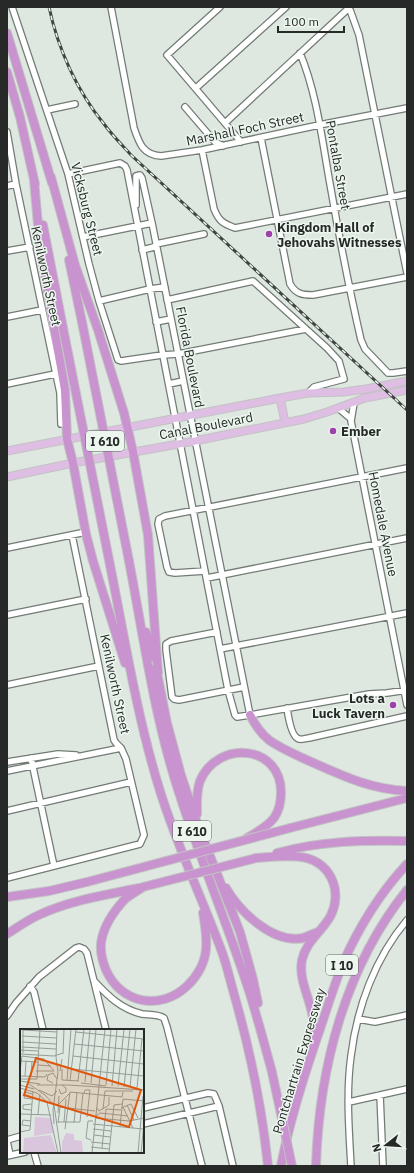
<svg xmlns="http://www.w3.org/2000/svg" width="414" height="1173" font-family="'IBM Plex Sans',sans-serif">
	<rect width="100%" height="100%" fill="#dee8e1"/>
	<g fill="none" stroke-linecap="round" stroke-linejoin="round">
		<defs>
			<path id="minor" d="M12 7 68 174 89 264 99 301 118 360 121 361 162 355 178 354 306 329
				M111 7 134 128C139 143 143 155 161 156L202 150 319 125 407 108
				M220 7 167 55 241 142
				M349 7 359 35 407 273
				M300 53C317 94 322 140 330 184 339 236 349 288 361 340L365 349 388 373H393L407 371
				M196 88 286 7
				M185 107 215 142 223 146
				M47 110 75 104
				M225 123 350 7
				M7 132 16 184 60 393 61 424
				M261 138 290 284C296 294 302 295 313 295L407 277
				M202 150 214 209C219 221 222 223 235 228L407 194
				M68 174 120 163 125 166 127 170 228 690 235 715 237 717 250 715 369 694 387 693 407 690
				M7 186 16 184
				M136 205V176L140 175 142 178 152 223 250 715
				M83 237 152 223
				M142 250 154 247 156 244 204 234
				M7 251 30 247
				M167 300 253 281 327 348 339 361 344 379 314 387 308 393
				M99 301 150 289 165 287
				M7 317 42 310
				M156 322 171 319
				M7 384 55 374
				M169 384 183 381
				M354 403 351 421 407 705
				M338 408 351 419
				M7 548 86 532
				M205 571 175 573 169 572 167 567 158 524 159 519 165 516 407 468
				M207 578 407 538
				M7 615 86 599
				M217 632 171 641 166 644V650L172 697 174 699 179 700 244 687
				M220 649 407 613
				M7 685 99 666
				M287 708C288 715 291 737 299 739 302 740 306 738 309 738L407 716
				M31 758 54 866
				M7 762 58 754 76 755
				M7 771 121 748
				M7 811 131 782
				M7 878 140 844 144 835 126 759 121 748 116 743 114 740 72 535
				M94 981C108 996 121 1009 142 1014 149 1015 158 1014 164 1018L167 1027 202 1166
				M30 986 34 992 43 1030
				M7 1016 16 1003 39 977 76 948 79 947 84 949 87 953 106 1030
				M358 1019 375 1022 407 1015
				M380 1095 383 1166
				M349 1102 407 1089
				M143 1108 208 1093 214 1094 219 1106 233 1166
				M143 1124 219 1106
				M7 1140 21 1136
				M7 1141 10 1155
				M34 1152 38 1166
				M7 1156 25 1152
				M351 1166C349 1130 346 1092 351 1056 357 1007 375 958 407 920"/>
			<path id="major" d="M280 398 285 422
				M7 451 280 398 308 393 344 392 366 389 407 381
				M7 477 73 463 195 441 304 419 327 412 365 398 407 390"/>
			<path id="highway" d="M7 33 52 183
				M7 72 20 117 35 184
				M51 177 75 265 98 330 124 413 133 452 148 535 158 673
				M34 180 40 247 65 390 67 439 73 463 86 534 93 561 125 663
				M43 225 63 328
				M69 260 82 322
				M129 561C143 634 153 708 175 780 197 852 227 922 250 994 258 1020 265 1046 272 1072
				M110 565C125 640 137 717 160 791 177 846 202 898 222 952 227 966 230 980 234 994 250 1050 262 1108 268 1166
				M146 632 153 657
				M156 668 167 723 181 775 197 823 240 932 253 979 258 1003
				M250 715C255 725 260 733 269 740 280 748 294 754 307 760 341 775 369 789 407 791
				M197 814C197 803 196 792 200 781 218 739 281 745 281 792 281 801 279 811 274 818 267 827 257 832 247 838
				M290 828 407 798
				M277 853C319 841 363 840 407 841
				M256 858C285 856 320 849 333 882 337 892 336 905 331 915 323 931 306 941 302 960 298 980 311 1000 313 1019 314 1028 312 1035 311 1043
				M143 887C137 891 130 895 125 899 115 910 105 924 102 938 99 949 102 960 106 970 121 1004 161 1011 187 986 197 977 205 963 206 949 207 938 205 924 203 913
				M226 888C240 912 273 944 303 938 308 936 313 934 318 932
				M7 897 49 891 87 882
				M7 934C18 927 29 919 41 914 72 900 106 895 139 888
				M281 1166C289 1123 302 1082 316 1041 325 1015 333 988 343 963 359 927 380 893 407 864
				M316 1166C319 1068 345 967 407 890"/>
		</defs>
		<use href="#minor" stroke="#737b75" stroke-width="8"/>
		<use href="#major" stroke="#c2c3c3" stroke-width="9"/>
		<use href="#highway" stroke="#c2c3c3" stroke-width="10"/>
		<use href="#minor" stroke="#fff" stroke-width="5.5"/>
		<use href="#major" stroke="#debee2" stroke-width="7"/>
		<use href="#highway" stroke="#c893ce" stroke-width="8"/>
		<defs>
			<path id="rail" d="M49 7C58 49 77 91 104 124 112 135 122 145 131 155L407 410"/>
		</defs>
		<use href="#rail" stroke="#414542" stroke-width="3"/>
		<use href="#rail" stroke="#ecf6ef" stroke-width="1.5" stroke-dasharray="4.5" stroke-linecap="butt"/>
		<defs>
			<path id="highway-bridge" d="M82 322 129 561
				M63 328 110 565
				M87 882 290 828
				M143 887 256 858
				M272 1072 292 1166"/>
		</defs>
		<use href="#highway-bridge" stroke="#c2c3c3" stroke-width="10" stroke-linecap="butt"/>
		<use href="#highway-bridge" stroke="#c893ce" stroke-width="8"/>
	</g>
	<g fill="#9f41ab" stroke="#ecf6ef" stroke-width="1.5">
		<circle cx="269" cy="234" r="4"/>
		<circle cx="333" cy="431" r="4"/>
		<circle cx="393" cy="705" r="4"/>
	</g>
	<g text-anchor="middle" dominant-baseline="central" stroke-width="3" stroke-linejoin="round" paint-order="stroke">
		<g fill="#ecf6ef" stroke="#616663" stroke-width="1">
			<rect x="86" y="431" width="38" height="20" rx="3"/>
			<rect x="173" y="821" width="38" height="20" rx="3"/>
			<rect x="326" y="955" width="32" height="20" rx="3"/>
		</g>
		<g font-size="12" font-weight="bold" fill="#262927">
			<text x="105" y="441">I 610</text>
			<text x="192" y="831">I 610</text>
			<text x="342" y="965">I 10</text>
		</g>
		<g font-size="13" fill="#262927" stroke="#ecf6ef">
			<text transform="translate(245 129) rotate(-12)">Marshall Foch Street</text>
			<text transform="translate(338 165) rotate(80)">Pontalba Street</text>
			<text transform="translate(87 209) rotate(76)">Vicksburg Street</text>
			<text transform="translate(46 276) rotate(78)">Kenilworth Street</text>
			<text transform="translate(190 357) rotate(79)">Florida Boulevard</text>
			<text transform="translate(206 426) rotate(-11)">Canal Boulevard</text>
			<text transform="translate(383 524) rotate(79)">Homedale Avenue</text>
			<text transform="translate(115 684) rotate(78)">Kenilworth Street</text>
			<text transform="translate(299 1061) rotate(-73)">Pontchartrain Expressway</text>
		</g>
		<g font-size="13" font-weight="bold" fill="#262927" stroke="#ecf6ef" text-anchor="start">
			<text x="277" y="227">Kingdom Hall of<tspan x="277" dy="15">Jehovahs Witnesses</tspan></text>
			<text x="341" y="431">Ember</text>
			<text x="385" y="698" text-anchor="end">Lots a<tspan x="385" dy="15">Luck Tavern</tspan></text>
		</g>
	</g>
	<g transform="translate(20 1029)">
		<rect width="124" height="124" fill="#dee8e1"/>
		<path d="M15 88 31 89 33 104 14 107ZM46 104 54 105V111L62 112 63 124H42V113ZM31 106 37 124H3L4 109Z" fill="#dac6dc"/>
		<path fill="none" stroke="#949c97" stroke-width="1" d="M3 0V24M3 1 37 3M56 3 124 10M2 7 37 9M2 13 36 15M54 15 124 22M2 18 36 20M1 21 18 22M0 25 34 27 43 24M43 25 44 0M53 27 124 35M36 28 37 0M1 32 18 33M18 36 31 37M42 40V51L59 52M52 40 124 47M0 42 2 27 24 30 34 42H16M40 42 42 30M0 47 25 48 27 45M5 47 6 32M11 47 12 32M0 50H17L20 0M0 52 20 55M47 52 51 0M50 52 56 0M58 52 64 0M65 53 70 0M33 54 27 51 28 46 33 44 37 50M61 54 86 57M71 54 76 0M9 55 25 66 34 76 41 124M0 56 14 60M17 56H48L124 61M86 56 91 0M92 57 97 0M98 57 104 0M104 58 110 0M110 58 116 0M0 59 17 64 27 73 38 124M117 59 122 10M39 60 41 65 46 63V59L42 56M19 61 32 67 37 62M64 64 65 61H70L67 88M12 70 4 69 5 63 12 65M39 75 50 64M107 76 114 91M103 78 113 99M77 79 79 82 89 76V68M101 79 111 75 118 89M83 80 85 62H113M11 81 3 80V76L12 75M38 84 39 67M0 85 31 86M18 85 20 65M76 87 80 84 108 87M76 89 109 92 124 89M38 93H60L63 64M44 93 46 70M38 94 40 78 75 82M54 94 57 63M34 95 33 81 38 43 36 28M73 95 123 100M10 97 2 96 3 91 11 92M100 97 103 70 124 72M45 100 50 63 102 68 103 63M73 100 91 102M0 103 10 101 13 62M74 106 90 108M0 110V124M71 111 66 109 68 92H73M71 113 90 115M71 118 89 120M82 119 86 80 101 81M72 124 85 0M89 124 94 76 102 75M118 124 123 67M121 124 124 94"/>
		<path fill="#de570d" fill-opacity="0.15" stroke="#de570d" stroke-width="2" d="M16 29 121 61 109 98 4 66Z"/>
		<rect width="124" height="124" fill="none" stroke="#262927" stroke-width="2"/>
	</g>
	<rect width="414" height="1173" fill="none" stroke="#262927" stroke-width="16"/>
	<g transform="translate(386 1145) rotate(253)" stroke="#ecf6ef" stroke-width="3" paint-order="stroke">
	<path d="M0-3L7 15L0 10L-7 15Z" fill="#262927"/>
	<text y="-6" font-size="11" font-weight="bold" text-anchor="middle" fill="#262927">N</text>
	</g>
	<path d="M278 26v6h66v-6" fill="none" stroke="#262927" stroke-width="2"/>
	<text x="284" y="26" font-size="12" fill="#262927" stroke="#ecf6ef" stroke-width="3" paint-order="stroke">100 m</text>
</svg>
